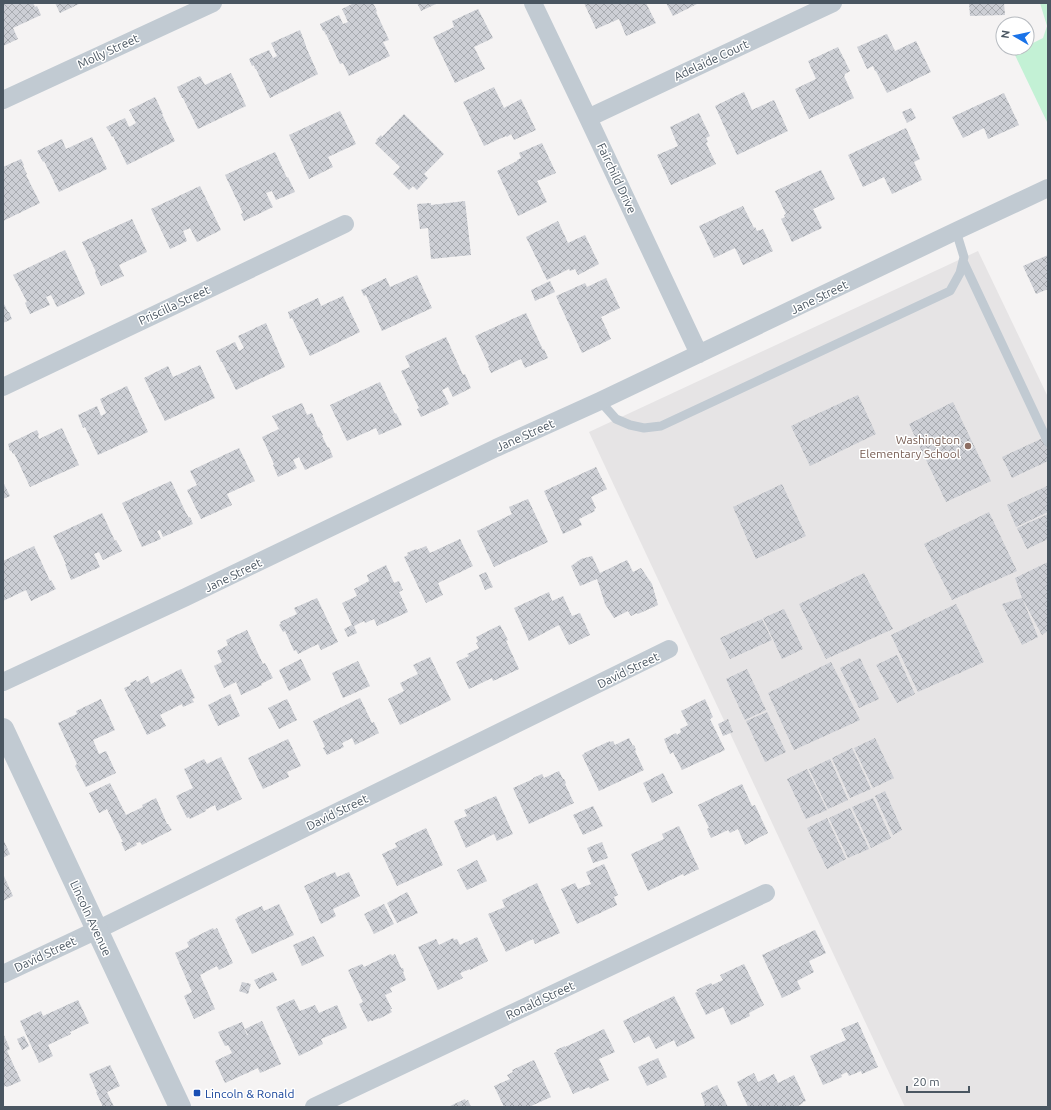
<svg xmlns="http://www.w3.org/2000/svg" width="1051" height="1110" font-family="Ubuntu,sans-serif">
	<defs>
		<pattern id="building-cross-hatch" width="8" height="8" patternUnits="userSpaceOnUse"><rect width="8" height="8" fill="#cdcfd5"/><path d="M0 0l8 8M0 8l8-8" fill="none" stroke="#a8abb0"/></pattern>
	</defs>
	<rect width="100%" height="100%" fill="#f5f3f3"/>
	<path fill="#e6e4e5" d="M978 251 1048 397V1107H905L589 432Z"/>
	<path fill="#c3f1d5" d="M1040 3H1048V124L1014 53 1023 48H1027V46L1043 38 1047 26Z"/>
	<path fill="url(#building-cross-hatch)" d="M3 3H33L35 7 37 6 41 15 13 28 18 39 3 46Z
		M55 3H78L79 4 60 13Z
		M354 3H373L377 11 376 12 389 40 383 42 390 56 349 76 343 63 340 64 326 34V35L324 31H323L320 24 339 15 343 24 348 22 342 9Z
		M417 3H438L421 11Z
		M584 3H646L656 23 626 36 619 19 596 29Z
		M666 3H699L673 16Z
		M969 3H1004L1005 15 970 16Z
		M478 9 493 38 474 47 485 69 455 83 433 37 454 27 452 21Z
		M300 30 306 46V47L318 74 270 98 256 69H255L254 65 252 66 249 59 269 50 273 58 277 56 271 43Z
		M887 34 895 51 916 41 931 72 887 93 876 71H875L873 66 867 69 857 47Z
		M838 47 850 71 845 74V75L844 76 854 98 809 119 795 89 816 79 808 61Z
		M231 73 246 106 198 129 183 98H182L177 87 200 76 205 85Z
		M494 87 504 108 521 99 536 130 514 140 511 134 507 137 506 136 484 146 463 102Z
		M744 92 752 110 774 100 788 131 737 155 715 106Z
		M1004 93 1019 125 988 139 984 128 963 138 952 117Z
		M155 97 163 114H162L175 141 127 165 113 136 112 137 110 133 106 127 125 118 129 127 136 123 129 110Z
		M911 108 916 118 907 123 902 112Z
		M340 111 356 144 328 157 333 167 309 179 289 135Z
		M699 113 710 136 706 138 708 142 706 143 716 164 671 185 657 155 678 146 670 127Z
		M404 114 444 154 424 174 428 178 417 190 413 186 409 190 393 174 400 167 375 143 377 141 376 140 381 135 382 137Z
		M906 128 920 159 914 162 922 180 892 194 884 177 863 187 848 155Z
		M92 137 107 169 59 192 44 161 43 162 37 151 62 139 66 149Z
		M542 143 556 173 537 181 547 202 518 216 497 171 517 161V160L521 158 519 153Z
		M275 152 287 178 288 177 295 192 276 200 272 191 266 193 273 207 244 221 241 214 243 213 225 175Z
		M21 159 24 165 23 166 27 174 26 175 40 203 3 221V167Z
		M821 170 835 199 813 209 822 228 792 242 781 219 785 217 784 215 786 214 775 191Z
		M200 186 221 230 197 242 190 228 183 231 187 241 170 249 151 209Z
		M465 201 471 255 431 259 428 228 420 229 417 204 431 203V205Z
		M743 206 754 228 755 227 757 231 763 229 773 251 743 265 735 248 714 258 699 226Z
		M132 219 147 252 119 265 124 276 101 286 95 273 96 272 82 242Z
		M558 221 568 243 585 235 599 264 578 275 575 269 570 271 569 269 547 280 526 237Z
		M65 250 85 294 57 307 51 295 46 297 50 305 30 314 25 303 27 302 13 275Z
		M1048 255V289L1036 294 1023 266Z
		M417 275 432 308 382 331 366 295 364 296 361 290 386 278 390 287Z
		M606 278 620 308 601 317 611 339 582 353 556 296 585 283 587 287Z
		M550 281 555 292 535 301 531 290Z
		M343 296 360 332 310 356 292 318 290 319 288 312 318 298 321 306Z
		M3 302 8 312H9L12 319 3 323Z
		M526 313 543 350 544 349 548 358 525 368 521 359 491 373 488 366H489L475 336Z
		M266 323 285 367 236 390 222 362H221L216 351 235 342 239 351 244 348 238 336Z
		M446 337 463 375 465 374 471 388 453 397 448 387 442 390 449 404 421 417 417 409 419 408 401 371 410 367 405 356Z
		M200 365 215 398 165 421 144 378 168 366 173 377Z
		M380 382 395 414 396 413 402 425 379 435 376 428 347 441 330 405Z
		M127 386 148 432 98 455 85 427 83 428 78 415 97 406 101 416 106 413 100 399Z
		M858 395 876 434 810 466 791 426Z
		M953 402 991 481 946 502 909 424Z
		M302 403 307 415 312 413 318 428 319 427 323 435 322 436 328 448 329 447 333 457 305 470 299 457 293 460 297 468 278 477 273 465 274 464 262 437 279 429 272 416Z
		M62 428 79 465 30 487 14 453 13 454 11 450 10 451 8 444 37 430 39 435 38 436 39 439Z
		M1043 438 1048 450V461L1012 478 1002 457Z
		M239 448 255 481 227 494 232 505 201 519 187 490 197 485 190 471Z
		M596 467 607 489 591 497 596 508 594 509 595 511 579 519 582 525 563 534 544 491Z
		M171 481 186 513 189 518 190 517 193 524 163 537 160 530 157 531 161 539 142 547 122 503Z
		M3 482 10 496 3 499Z
		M782 484 806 536 756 559 733 507Z
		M1047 486 1048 512 1016 527 1007 505Z
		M528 499 548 542 494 567 477 531 512 514 509 507Z
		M989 512 1017 571 952 600 924 544Z
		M102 513 115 541 116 540 122 551 103 560 99 552 94 554 100 567 71 580 65 564H66L53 536Z
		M1048 514V539L1027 549 1017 528Z
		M460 539 473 566 438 583 443 595 426 603 404 557 408 555 407 553 416 549 417 550 426 546 430 553Z
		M34 546 50 581 51 580 56 589 31 601 26 590 3 601V561Z
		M592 556 600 573 627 560 633 572 641 568 652 584 658 605 638 614 637 613 631 616 628 611 614 618 605 604 597 579 580 586 571 566 581 559Z
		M1048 562V631L1042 635 1022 598 1038 637 1022 645 1002 604 1022 598 1015 578Z
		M386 565 394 583 399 581 403 590 399 592 408 612 377 626 374 619 365 623 364 621 354 626 357 633 348 637 344 629 352 625 342 603 357 596 354 589 369 581 367 575Z
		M486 572 493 587 485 590 479 575Z
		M864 573 893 629 826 659 799 604Z
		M549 592 552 601 563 596 572 616 580 613 590 635 569 645 559 625 529 641 514 608Z
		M317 598 338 642 321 650 318 644 298 654 296 650 294 651 285 631 283 632 279 625 281 624 280 622 297 614 294 608Z
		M956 604 984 662 918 692 891 635Z
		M784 609 803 649 782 659 763 618Z
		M762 619 772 640 730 659 720 638Z
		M500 625 508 640 506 641 519 669 493 681 492 678 469 689 456 662 469 656 467 654 479 648 476 643 478 642 476 637Z
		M247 630 263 664 265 663 273 678 261 684 262 685 241 695 236 682 224 688 214 666 222 662 217 651 228 645 226 640Z
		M897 655 915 694 897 703 876 665Z
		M430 657 451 700 400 725 388 699 404 691 400 683 418 674 413 665Z
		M860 658 879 699 859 708 840 668Z
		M301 659 311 680 289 691 279 670Z
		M358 661 370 686 343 698 332 673Z
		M831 662 860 720 794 750 768 693Z
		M181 669 195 698 192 699 194 702 183 707 182 704 160 715 166 726 147 735 124 688 131 685 130 683 136 680 137 682 148 676 151 684Z
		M747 669 766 710 745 720 726 679Z
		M230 694 240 716 218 726 208 705Z
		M360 698 372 723 374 722 379 733 355 745 352 738 342 743 344 747 327 755 323 748 325 747 313 721Z
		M101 699 115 730 93 740 99 754 106 751 116 773 86 787 75 766 77 764 58 723 77 714 76 711Z
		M287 699 297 720 279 729 268 708Z
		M705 699 713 717 710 719 725 750 682 770 673 752 670 754 664 739 676 733 677 735 681 732 680 729 688 725 681 711Z
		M767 712 786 752 765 762 746 721Z
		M728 719 733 732 723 736 718 724Z
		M629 738 633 746 634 745 636 750 635 751 644 770 599 791 582 755 584 754V753L610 741V742L613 741 615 745Z
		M875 738 894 778 873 788 854 748Z
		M288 739 301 766 287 772 289 777 263 789 248 758Z
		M852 748 871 789 850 798 832 758Z
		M221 757 242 799 217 811 215 805 205 810 206 811 190 819 189 817 187 818 176 796 193 788 184 769 204 759 207 764Z
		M830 759 848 800 828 809 809 769Z
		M807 769 827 810 806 819 787 779Z
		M559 771 563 779H564L566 783 565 784 574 803 529 824 513 788 533 779V778L542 774 544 778Z
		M663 773 673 793 652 803 643 783Z
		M110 783 126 815 143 807 142 805 156 798 167 824H168L172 830 142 845 140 842 136 843 137 845 125 851 121 842H123L107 809 99 813 89 793Z
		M742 784 752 806 755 805 768 833 745 845 738 829 730 833 728 830 711 838 707 829 709 828 698 805Z
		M885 791 902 830 893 835 875 796Z
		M496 796 513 834 497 841 494 834 466 848 454 821 467 816 464 810Z
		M873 798 891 838 871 848 852 807Z
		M593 806 603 826 583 835 573 815Z
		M850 808 869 849 848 858 829 818Z
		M827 818 846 859 827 869 807 828Z
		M679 826 699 869 684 876 683 874 648 891 631 854 664 839 662 834Z
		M426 828 443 865 397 886 382 854 397 847 395 843Z
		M3 839 10 854 3 858Z
		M602 842 608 858 593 863 587 848Z
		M477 860 487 881 467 890 457 870Z
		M604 864 618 895 614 897 617 905 577 924 561 889 575 883 578 889 591 884 586 872Z
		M335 872 337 877 349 872 360 896 333 909 336 916 321 924 304 886Z
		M3 874 13 896 3 901Z
		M537 883 560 933 535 944 533 939 506 952 488 914 505 907 502 900Z
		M407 892 418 913 397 923 387 903Z
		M279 904 294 935 252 954 235 919 238 918 237 917 262 906 264 911Z
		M384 904 394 924 374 934 364 914Z
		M213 928 214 930 217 928 233 963 219 970 217 966 200 975 215 1009 194 1019 184 996 192 992 175 953 189 947 187 942 190 941 189 940Z
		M815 930 826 953 809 961 814 972 797 981 801 989 782 998 762 955Z
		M314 936 324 956 302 966 293 945Z
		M477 937 488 961 470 970V969L460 973 463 978 438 990 418 947 436 939 439 945 453 938 454 940 457 939 460 945Z
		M391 954 392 956 395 954 401 968H403L404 971 403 972 406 980 390 988 392 992 385 995 392 1009H390L392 1012 379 1019V1018L372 1021 371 1020 368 1022 359 1004 363 1002 348 970 362 964 364 967Z
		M744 964 764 1005 749 1013 750 1016 731 1025 723 1007 706 1015 695 993 698 992 696 990 711 983 712 985 723 980 720 975Z
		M273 972 277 980 259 989 254 980Z
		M242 982 251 984 248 994 239 991Z
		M674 996 695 1038 677 1047 674 1040 656 1049 649 1036 634 1043 623 1021Z
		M294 999 300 1011 315 1005 319 1013 337 1005 347 1028 321 1039 323 1044 299 1056 276 1007Z
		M78 1000 89 1023 70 1032 71 1034 48 1045 53 1056 39 1063 20 1021 41 1011 43 1016Z
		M262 1021 281 1064 260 1073 258 1068 225 1083 215 1061 232 1053 228 1045 225 1046 218 1032 242 1022 247 1035H248L245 1029Z
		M858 1022 878 1067 862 1074 861 1071 849 1076 847 1072 841 1075 842 1077 823 1085 810 1056 846 1040 841 1029Z
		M604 1029 615 1052 599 1059 609 1080 590 1089 589 1087 573 1094 554 1053 557 1052 556 1050 565 1046V1047Z
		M3 1033 10 1049 7 1051 21 1081 7 1087 6 1086 3 1087Z
		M24 1036 29 1046 22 1050 17 1039Z
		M658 1058 667 1077 647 1086 638 1067Z
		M534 1060 551 1097 529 1107H504L494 1086 510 1079 507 1075 513 1072 512 1070Z
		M110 1065 120 1086 107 1092 114 1107H103L96 1092H97L89 1074Z
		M754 1073 758 1082 774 1074 778 1083 794 1075 806 1101 803 1102V1103L796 1107H748L737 1082Z
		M717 1085 728 1107H702L705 1105 701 1093Z
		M465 1099 466 1101 468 1100 471 1107H448Z"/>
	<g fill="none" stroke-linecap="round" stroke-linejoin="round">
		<path stroke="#c1cad2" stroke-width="9" d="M963 261 1048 442
			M600 401 616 419 630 425 644 428 661 426 950 291 960 273 964 257 956 231"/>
		<path stroke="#c1cad2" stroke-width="18" d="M533 3 588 118 699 354
			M3 100 213 3
			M588 118 833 3
			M3 387 345 224
			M3 682 186 597 496 448 600 401 956 231 1048 188
			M3 974 97 930 669 649
			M314 1107 766 893"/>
		<path stroke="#c1cad2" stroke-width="22" d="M3 729 180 1107"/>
	</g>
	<circle fill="#8d6e63" stroke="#fff" stroke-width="1.5" cx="968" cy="446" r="4"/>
	<rect fill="#1a4fb4" stroke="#fff" stroke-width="1.5" x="193" y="1089" width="8" height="8" rx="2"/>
	<g text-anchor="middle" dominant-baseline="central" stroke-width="3" stroke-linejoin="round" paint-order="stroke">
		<g font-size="12" fill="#4a5661" stroke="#fff">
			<text transform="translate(108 51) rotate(-25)">Molly Street</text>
			<text transform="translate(711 60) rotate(-25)">Adelaide Court</text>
			<text transform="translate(617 178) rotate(65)">Fairchild Drive</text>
			<text transform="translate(819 297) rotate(-26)">Jane Street</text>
			<text transform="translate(174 305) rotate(-25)">Priscilla Street</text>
			<text transform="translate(525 435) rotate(-24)">Jane Street</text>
			<text transform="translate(233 575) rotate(-26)">Jane Street</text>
			<text transform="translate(628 670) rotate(-26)">David Street</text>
			<text transform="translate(337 812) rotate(-26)">David Street</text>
			<text transform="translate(91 918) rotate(65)">Lincoln Avenue</text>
			<text transform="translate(45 954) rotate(-25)">David Street</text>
			<text transform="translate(540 1000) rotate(-25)">Ronald Street</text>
		</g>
		<g font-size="12" fill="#785e54" stroke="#fff" text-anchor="end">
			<text x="960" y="439">Washington<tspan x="960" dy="14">Elementary School</tspan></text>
		</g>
		<g font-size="12" fill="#164399" stroke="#fff" text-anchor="start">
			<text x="205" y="1093">Lincoln &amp; Ronald</text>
		</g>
	</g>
	<rect width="1051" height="1110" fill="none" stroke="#4a5661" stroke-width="8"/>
	<g transform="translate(1015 36) rotate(279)"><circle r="19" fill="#ffffff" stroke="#b7bbc0"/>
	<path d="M0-3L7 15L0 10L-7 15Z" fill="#1a73e8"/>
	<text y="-6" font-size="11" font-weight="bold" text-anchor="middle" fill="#4a5661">N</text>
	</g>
	<path d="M907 1086v6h62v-6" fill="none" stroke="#4a5661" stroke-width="2"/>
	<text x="913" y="1086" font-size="12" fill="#4a5661" stroke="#ffffff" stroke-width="3" paint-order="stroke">20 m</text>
</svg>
